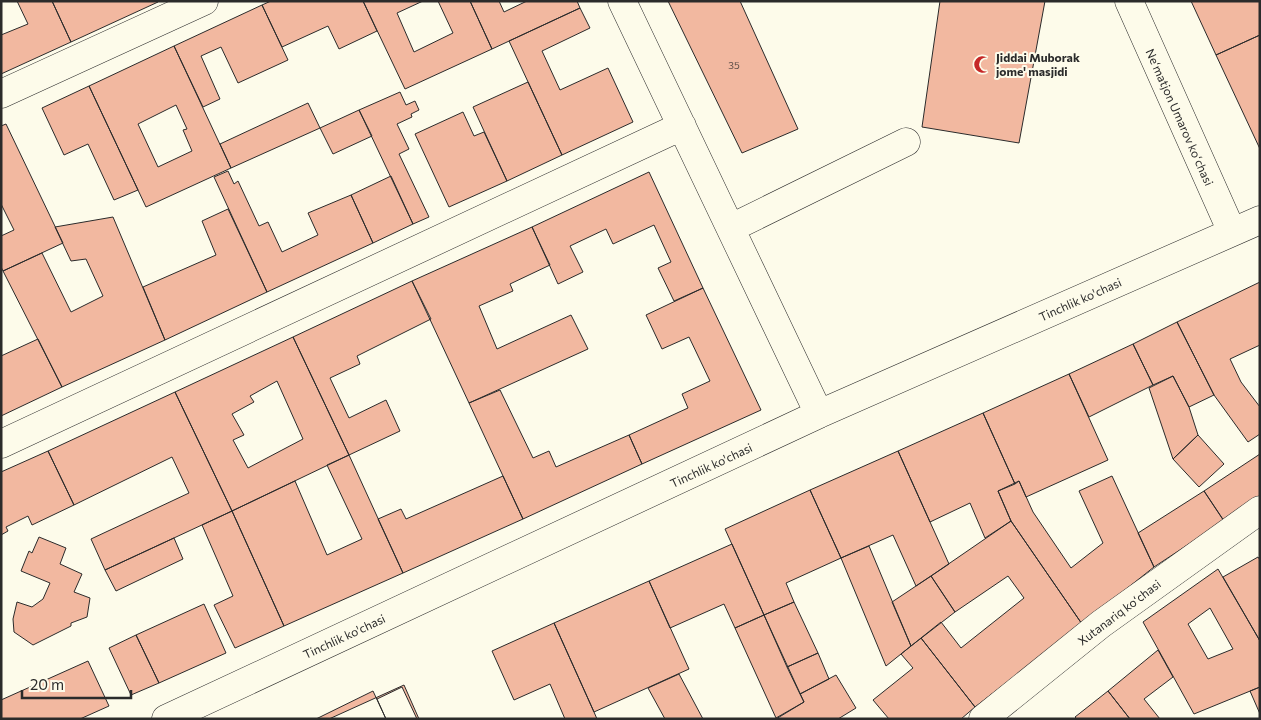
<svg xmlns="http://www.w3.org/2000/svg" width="1261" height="720" font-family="Commissioner,sans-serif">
	<rect width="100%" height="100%" fill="#fdfbea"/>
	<path fill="#f2b8a0" stroke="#2b2b2b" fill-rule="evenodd" d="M17 1H52L71 42 1 74V35L28 24Z
		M52 1H158V2L71 42Z
		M271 1H363L377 31 339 49 328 26 282 47 262 5Z
		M363 1H423L397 13 414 52 453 33 438 1H470L492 49 405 89Z
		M470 1H499L504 12 527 1H577L580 8 492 49Z
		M668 1H740L798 129 742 153Z
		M940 1H1045L1019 143 922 127Z
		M1191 1H1260V35L1216 55Z
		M262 5 288 60 238 83 221 47 201 56 220 99 203 107 174 46Z
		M580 8 590 28 542 51 560 90 608 68 633 122 562 155 509 41Z
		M1260 35V149L1216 55Z
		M174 46 231 168 146 207 89 86ZM176 105 187 129 183 130 192 151 158 167 138 124Z
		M528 82 562 155 507 181 473 107Z
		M89 86 138 190 114 200 88 144 64 155 42 108Z
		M400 92 406 105 415 101 419 110 411 114 412 117 397 124 409 149 399 154 429 217 413 224 359 110Z
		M308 103 320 128 231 168 220 144Z
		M359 110 372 136 333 154 320 128Z
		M463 112 474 136 484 132 507 181 449 207 415 134Z
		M6 124 63 243 3 271 1 267V236L14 230 1 204V126Z
		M228 171 234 184 238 181 259 226 268 222 282 252 318 235 308 213 351 195 373 243 267 292 214 177Z
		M649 172 703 288 674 301 658 268 671 262 654 225 613 244 606 229 570 246 583 272 558 284 532 227Z
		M391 176 413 224 373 243 351 195Z
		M228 209 267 292 165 340 143 287 216 255 202 221Z
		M113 217 165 340 62 387 3 271 42 253 71 312 103 296 86 259 71 261 55 227Z
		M532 227 550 265 510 284 513 291 479 306 497 349 571 315 588 349 469 403 412 281Z
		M412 281 431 319 357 356 360 364 330 378 349 418 386 400 400 431 349 455 293 337Z
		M1260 282V345L1230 359 1241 382 1260 407V434L1248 442 1214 395 1177 322Z
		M703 288 761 410 642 464 629 435 688 408 682 394 710 381 689 337 662 349 646 315Z
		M1177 322 1214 395 1189 407 1173 376 1153 385 1133 344Z
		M293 337 349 455 232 511 175 392ZM277 381 303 439 248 468 233 440 244 435 232 414 254 402 250 396Z
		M38 339 62 387 1 416V356Z
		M1133 344 1153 385 1089 417 1069 374Z
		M1069 374 1108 460 1026 497 1019 481 1015 484 983 413Z
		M1173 376 1189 407 1198 435 1173 459 1149 388Z
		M500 390 533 458 549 451 556 467 629 435 642 464 523 519 469 403Z
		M175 392 232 511 105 570 91 539 189 493 172 457 74 505 48 451Z
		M983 413 1015 484 998 491 1011 521 985 538 970 503 930 522 898 451Z
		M1198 435 1224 464 1199 487 1173 459Z
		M48 451 74 505 32 525 28 516 6 527 8 531 1 535V472Z
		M898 451 949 564 916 586 893 535 841 558 810 490Z
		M1260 454V498L1224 521 1204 491Z
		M349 455 403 573 284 626 232 511 295 481 327 555 362 539 327 465Z
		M503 476 523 519 403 573 378 519 401 509 406 519Z
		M1112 476 1154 567 1082 624 1011 521 998 491 1019 481 1033 512 1071 568 1103 543 1079 491Z
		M810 490 841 558 786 583 794 602 764 615 725 529Z
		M1204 491 1224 521 1154 567 1138 533Z
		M232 511 284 626 235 648 214 605 233 596 202 525Z
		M1011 521 1082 624 975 707 921 638 941 622 961 648 1024 598 1008 576 955 612 931 576Z
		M39 537 66 548 60 564 82 574 74 592 90 598 87 617 71 623V626L33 645 14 632 13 619 17 602 32 607 43 599 50 583 21 571 29 551 32 553Z
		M174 538 183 559 116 591 105 570Z
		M732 544 764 615 735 628 724 604 670 628 649 581Z
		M869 546 911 646 886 666 841 558Z
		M1258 557 1260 560V641L1223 577Z
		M1218 569 1260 641V687L1194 714 1143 622ZM1210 608 1233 649 1208 659 1188 624Z
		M931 576 955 612 911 646 892 602Z
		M649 581 689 669 594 712 554 623Z
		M794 602 818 653 787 667 764 615Z
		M204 604 226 653 159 683 136 635Z
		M764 615 804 702 776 718 735 628Z
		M554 623 594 712 597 719H565L550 684 514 700 492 651Z
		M136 635 159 683 131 695 109 648Z
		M921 638 975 707 961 719H889L873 700 913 668 901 654Z
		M1158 650 1173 677 1144 699 1160 719H1130L1108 691Z
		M818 653 829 679 800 694 787 667Z
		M88 661 109 706 80 719H1V700Z
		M679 674 703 719H665L648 688Z
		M836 675 856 708 838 719H776L804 702 800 694Z
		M404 685 419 719H329Z
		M402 687 417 719H386L377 699Z
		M1260 687V714L1250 691Z
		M373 691 386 719H316Z
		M1108 691 1130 719H1077L1075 717Z"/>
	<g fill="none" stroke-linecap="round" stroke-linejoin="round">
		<defs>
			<path id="minor" d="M622 1 819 414
				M1129 1 1232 232
				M1 94 204 1
				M731 228 906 142
				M1 444 682 126
				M166 719 819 414 1260 220
				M983 719 1101 624 1260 510"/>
		</defs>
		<use href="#minor" stroke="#2b2b2b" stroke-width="29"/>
		<use href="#minor" stroke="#fdfbea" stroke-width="28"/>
	</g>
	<defs>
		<symbol id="mosque-bare" viewBox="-9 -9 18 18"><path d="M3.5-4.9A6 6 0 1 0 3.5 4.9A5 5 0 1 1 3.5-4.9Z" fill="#c62828" stroke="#fdfbea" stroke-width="2.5" paint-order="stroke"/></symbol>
	</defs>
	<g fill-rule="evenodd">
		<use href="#mosque-bare" x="970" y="52" width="25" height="25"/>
	</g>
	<g text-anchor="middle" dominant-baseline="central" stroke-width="4" stroke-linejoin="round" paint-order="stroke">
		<g font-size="10" fill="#5d4e48">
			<text x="734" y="65">35</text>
		</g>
		<g font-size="12" font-weight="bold" fill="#2b2b2b" stroke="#fdfbea" text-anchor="start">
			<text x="996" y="57">Jiddai Muborak<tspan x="996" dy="14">jome' masjidi</tspan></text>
		</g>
		<g font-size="12" fill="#2b2b2b" stroke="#fdfbea">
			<text transform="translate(1180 117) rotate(66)">Neʻmatjon Umarov koʻchasi</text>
			<text transform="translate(1080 299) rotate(-24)">Tinchlik ko'chasi</text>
			<text transform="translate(711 465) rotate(-25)">Tinchlik ko'chasi</text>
			<text transform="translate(1119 612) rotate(-37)">Xutanariq koʻchasi</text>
			<text transform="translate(344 636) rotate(-25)">Tinchlik ko'chasi</text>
		</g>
	</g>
	<rect width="1261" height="720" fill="none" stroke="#2b2b2b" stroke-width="5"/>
	<path d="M22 690v8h109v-8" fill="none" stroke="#2b2b2b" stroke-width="2.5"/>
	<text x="30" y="690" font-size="15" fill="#2b2b2b" stroke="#fdfbea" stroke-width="4" paint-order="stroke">20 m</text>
</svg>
